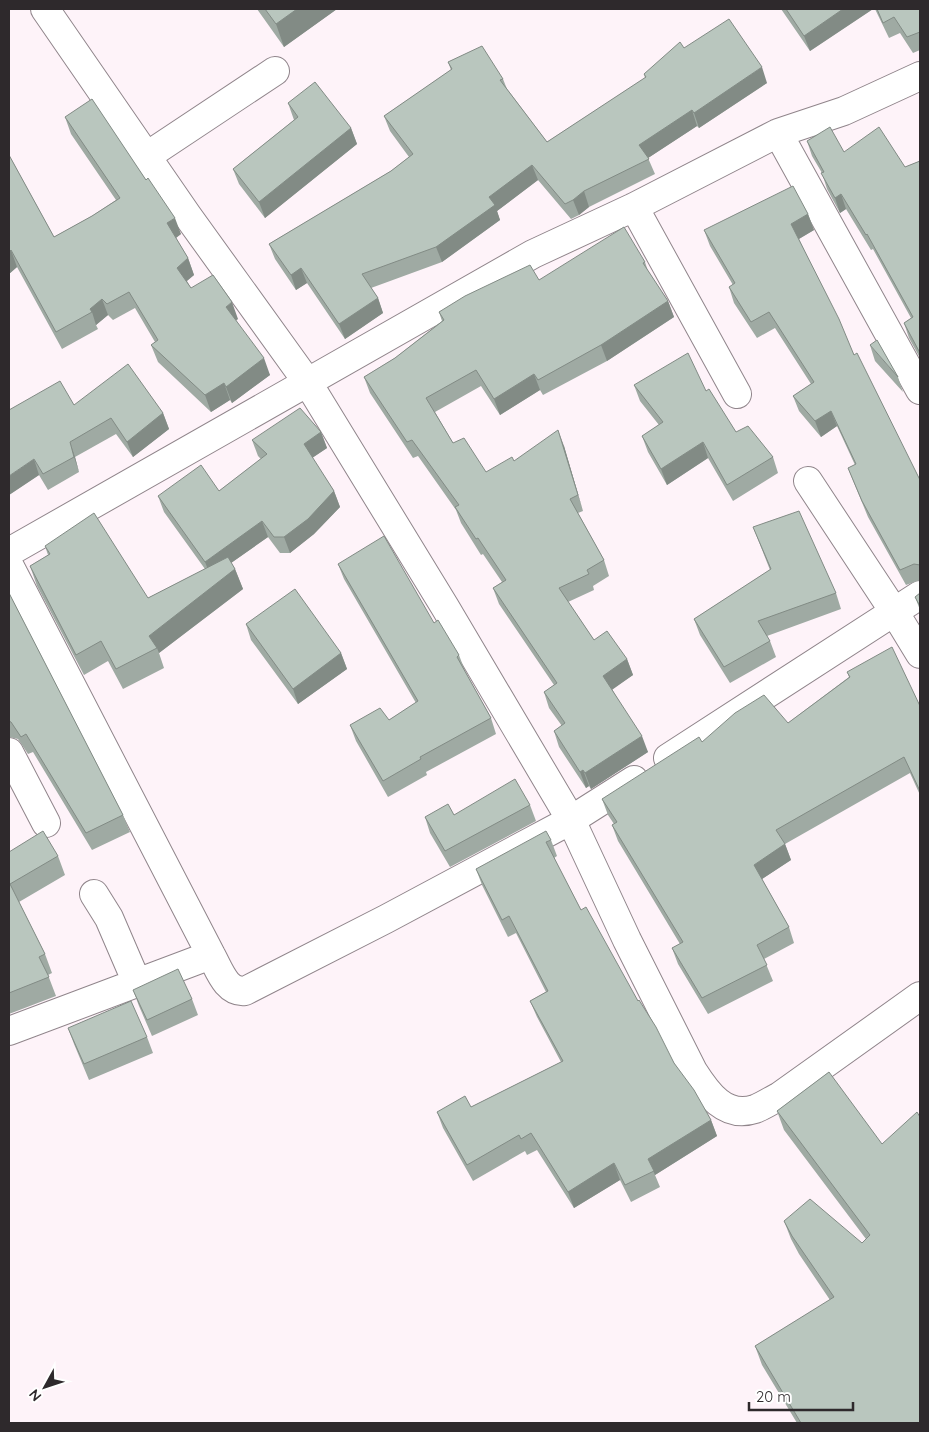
<svg xmlns="http://www.w3.org/2000/svg" width="929" height="1432" font-family="Quicksand,sans-serif">
	<rect width="100%" height="100%" fill="#fef3f9"/>
	<g fill="none" stroke-linecap="round" stroke-linejoin="round">
		<defs>
			<path id="minor" d="M45 9 187 215 308 383 445 607 571 820 627 940 693 1071C707 1093 725 1119 755 1109 763 1106 772 1100 780 1096L920 996
				M778 133 920 390
				M147 156 275 71
				M634 207 737 394
				M808 481 895 613 920 654
				M9 552 533 254 634 207 778 133 844 111 920 76
				M9 565 211 955C219 969 226 993 245 991L386 919 571 820 634 780
				M9 752 46 823
				M668 758 920 595
				M94 894 109 918 137 983
				M9 1031 211 955"/>
		</defs>
		<use href="#minor" stroke="#90858b" stroke-width="30"/>
		<use href="#minor" stroke="#fff" stroke-width="28"/>
	</g>
	<path fill="#9faaa3" d="M257 9H337L284 47Z
		M781 9H873L810 51Z
		M875 9H920V50L913 53 900 33 889 38Z
		M684 48 767 83 699 128 697 126 648 158 655 174 589 207 579 215 571 219 538 180 497 211 500 220 442 262 371 288 378 298 383 313 345 339 307 283 296 290 275 259 269 244 391 171 409 157 390 131 384 116 451 70 448 62 503 79 507 89 547 142 645 78 644 74Z
		M288 103 351 128 357 144 265 218 239 184 233 169 294 120Z
		M65 117 181 234 176 238 188 258 194 275 187 281 191 288 238 319 236 320 270 375 232 403 230 400 211 412 158 362 151 345 155 342 135 308 113 320 108 315 96 325 98 329 62 349 17 267 9 274V155L54 237 92 216 116 200 71 134Z
		M807 141 844 152 905 167 920 161V358L909 338 904 323 911 318 873 249 871 250 846 209 840 213 827 189 822 173 812 156Z
		M808 214 814 230 799 239 854 355 920 480V580L906 585 868 517 854 483 848 468 855 465 837 426 821 437 799 411 793 396 811 384 775 328 757 338 734 303 729 287 733 285 710 246 704 230Z
		M645 262 648 271 668 301 674 317 607 361 543 395 540 390 500 415 481 386 435 412 453 443 486 472 514 461 564 446 583 511 578 513 604 560 609 576 593 586 594 590 568 602 594 640 627 659 633 675 612 689 648 752 591 789 589 786 586 788 559 747 554 731 562 726 549 708 544 692 554 685 499 604 493 588 502 582 483 554 481 555 461 523 456 510 418 456 413 458 370 393 364 377 395 358 442 321 439 312 539 280Z
		M870 345 898 377 903 392 875 361Z
		M634 385 706 391 736 432 773 457 778 473 733 501 708 458 667 485 648 452 642 436 659 425 640 401Z
		M74 405 163 413 169 429 133 457 116 434 75 457 79 472 48 490 39 475 9 495Z
		M321 432 327 448 312 458 334 491 340 507 314 534 290 553H280L268 537 231 563 235 569 243 589 159 653 164 668 123 689 108 661 84 675 37 586 30 566 48 555 45 546 148 598 205 569 164 512 158 496 219 491 261 459 258 456 252 440Z
		M753 527 836 593 841 609 767 636 770 641 776 657 730 683 700 635 694 619 770 570Z
		M338 564 434 623 459 655 465 671 491 718 496 734 426 772 427 775 388 797 356 741 350 725 389 720 416 703 344 579Z
		M9 593 123 815 130 832 92 850 33 752 28 754 18 739 9 737Z
		M920 593V610L915 597Z
		M246 624 341 653 347 669 298 704 251 640Z
		M847 672 920 706V795L910 773 785 844 791 860 762 879 789 927 794 943 764 959 773 981 708 1014 678 964 672 948 680 944 618 841 612 825 614 824 608 815 602 799 702 742 788 723 849 677Z
		M530 805 536 821 450 867 430 833 425 817 454 815Z
		M551 840 557 856 554 858 581 910 638 1001 674 1063 711 1120 717 1136 655 1175 660 1187 631 1202 620 1180 574 1208 537 1150 527 1155 525 1151 473 1181 443 1128 437 1112 471 1107 561 1062 537 1017 530 1001 546 992 516 933 508 937 482 885 476 869Z
		M9 852 58 856 65 875 19 902 45 954 52 973 48 975 56 996 9 1014Z
		M133 990 192 999 198 1015 152 1036 139 1006Z
		M68 1028 147 1037 153 1053 89 1080 74 1044Z
		M829 1072 920 1423H797L762 1365 755 1346 830 1300 799 1254 791 1239 784 1221 862 1243 866 1239 784 1130 777 1111Z"/>
	<path fill="#828b85" d="M297 9H337L284 47 276 24Z
		M843 9H873L810 51 804 36Z
		M762 67 767 83 699 128 694 113Z
		M692 110 697 126 645 160 639 145Z
		M351 128 357 144 265 218 259 202Z
		M532 165 538 180 497 211 500 220 442 262 436 247 489 197Z
		M584 191 589 207 579 215 573 200Z
		M841 194 846 209 840 213 835 198Z
		M808 214 814 230 797 240 791 224Z
		M175 218 181 234 173 240 167 223Z
		M11 250 17 267 9 274V252Z
		M188 258 194 275 183 284 177 268Z
		M301 268 307 283 296 290 291 275Z
		M378 298 383 313 345 339 339 324Z
		M102 299 108 315 96 325 92 312 90 309Z
		M668 301 674 317 607 361 601 345Z
		M232 302 238 319 232 323 226 307Z
		M264 358 270 375 232 403 226 387Z
		M534 374 540 390 500 415 494 399Z
		M224 383 230 400 211 412 205 395Z
		M831 411 837 426 821 437 815 421Z
		M163 413 169 429 133 457 127 442Z
		M558 430 564 446 583 511 578 495Z
		M321 432 327 448 309 460 304 444Z
		M70 442 75 457 79 472 74 457Z
		M703 442 708 458 667 485 661 469Z
		M34 459 39 475 9 495V476Z
		M334 491 340 507 314 534 290 553 284 537Z
		M262 521 268 537 211 577 205 562Z
		M235 569 243 589 159 653 157 648 149 636Z
		M341 653 347 669 298 704 293 689Z
		M627 659 633 675 609 692 603 676Z
		M642 736 648 752 591 789 585 773Z
		M583 770 589 786 586 788 580 772Z
		M785 844 791 860 759 881 754 865Z
		M711 1120 717 1136 655 1175 648 1159Z
		M614 1163 620 1180 574 1208 568 1192Z"/>
	<path fill="#b9c6be" stroke="#828b85" d="M265 9H297L276 24Z
		M786 9H843L804 36Z
		M877 9H920V32L907 37 894 17 883 23Z
		M729 19 762 67 694 113 692 110 639 145 649 159 584 191 573 200 565 204 532 165 489 197 495 205 436 247 362 274 378 298 339 324 301 268 291 275 269 244 391 171 413 154 384 116 452 69 448 62 482 46 503 79 500 80 547 142 646 77 644 74 680 42 684 48Z
		M315 82 351 128 259 202 233 169 298 117 288 103Z
		M92 99 146 180 148 178 175 218 167 223 188 258 177 268 191 288 213 275 232 302 226 307 264 358 226 387 224 383 205 395 151 345 158 340 129 292 107 304 102 299 90 309 92 312 56 332 11 250 9 252V155L54 237 92 216 120 198 65 117Z
		M830 127 844 152 879 127 905 167 920 161V353L904 323 913 317 867 234 866 235 841 194 835 198 821 173 824 172 807 141Z
		M793 186 808 214 791 224 839 319 854 355 857 353 920 480V565L914 564 900 570 862 501 848 468 856 464 831 411 815 421 793 396 814 382 769 312 751 322 729 287 735 283 704 230Z
		M624 227 645 262 643 263 668 301 601 345 538 380 534 374 494 399 476 370 426 398 453 443 464 438 486 472 512 457 514 461 558 430 578 495 570 499 604 560 587 570 589 574 559 588 594 640 607 631 627 659 603 676 642 736 585 773 583 770 580 772 554 731 565 723 544 692 557 683 493 588 506 580 478 538 476 539 455 507 459 505 412 440 407 442 364 377 395 358 444 320 439 312 465 296 530 265 539 280Z
		M877 340 898 377 870 345Z
		M688 353 706 391 709 389 736 432 748 426 773 457 727 485 703 442 661 469 642 436 663 422 634 385Z
		M128 364 163 413 127 442 111 418 70 442 74 457 43 474 34 459 9 476V410L60 381 74 405Z
		M300 408 321 432 304 444 334 491 308 519 284 537H274L262 521 205 562 158 496 201 465 219 491 267 454 252 440Z
		M799 511 836 593 758 621 770 641 724 667 694 619 771 569 753 527Z
		M94 513 148 598 228 557 235 569 149 636 157 648 116 669 101 641 76 655 30 566 50 554 45 546Z
		M384 536 434 623 438 620 459 655 457 657 491 718 420 757 421 759 383 781 350 725 380 708 389 720 418 701 338 564Z
		M295 589 341 653 293 689 246 624Z
		M9 593 123 815 86 833 26 734 21 737 11 722 9 721Z
		M920 593V606L915 597Z
		M892 647 920 706V791L904 757 776 830 785 844 754 865 789 927 757 945 767 965 702 998 672 948 683 942 612 825 617 822 602 799 699 737 702 742 735 713 764 695 788 723 850 677 847 672Z
		M515 779 530 805 445 851 425 817 448 804 454 815Z
		M43 831 58 856 10 884 45 954 39 957 49 977 9 993V852Z
		M546 831 551 840 546 842 581 910 586 907 638 1001 639 1000 656 1027 674 1063 694 1090 711 1120 648 1159 654 1171 625 1185 614 1163 568 1192 531 1133 521 1139 519 1135 467 1165 437 1112 465 1096 471 1107 563 1061 530 1001 548 991 509 916 502 920 476 869Z
		M178 969 192 999 147 1020 133 990Z
		M131 1001 147 1037 84 1064 68 1028Z
		M829 1072 882 1144 917 1112 920 1117V1423H801L755 1346 834 1297 792 1236 784 1221 810 1199 862 1243 870 1235 777 1111Z"/>
	<rect width="929" height="1432" fill="none" stroke="#2e292c" stroke-width="20"/>
	<g transform="translate(45 1387) rotate(230)" stroke="#ffffff" stroke-width="4" paint-order="stroke">
	<path d="M0-4L9 19L0 12L-9 19Z" fill="#2e292c"/>
	<text y="-8" font-size="14" font-weight="bold" text-anchor="middle" fill="#2e292c">N</text>
	</g>
	<path d="M749 1402v8h104v-8" fill="none" stroke="#2e292c" stroke-width="2.5"/>
	<text x="756" y="1402" font-size="15" fill="#2e292c" stroke="#ffffff" stroke-width="4" paint-order="stroke">20 m</text>
</svg>
